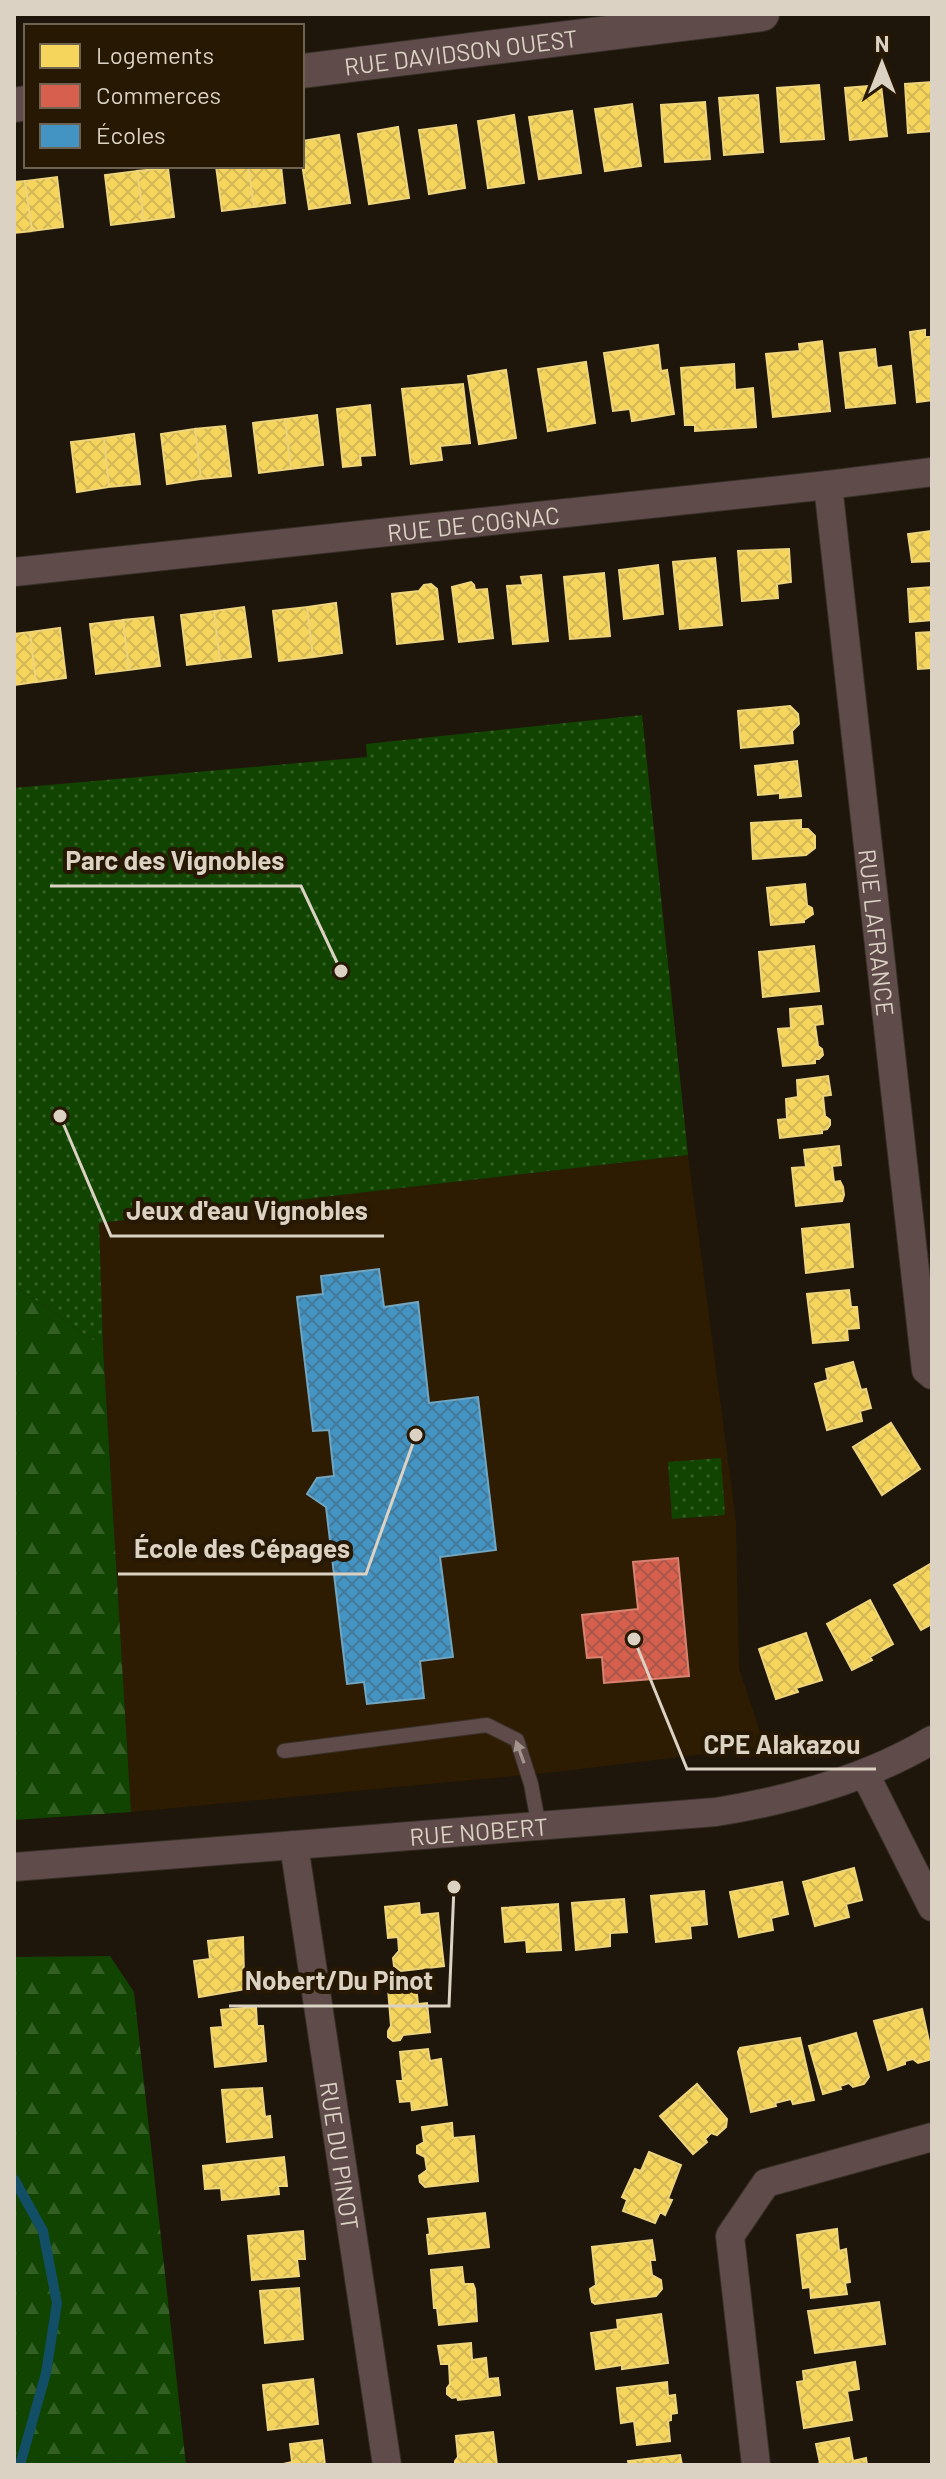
<svg xmlns="http://www.w3.org/2000/svg" width="946" height="2479" font-family="Barlow,sans-serif">
	<defs>
		<pattern id="grass-dots" width="8" height="8" patternUnits="userSpaceOnUse" patternTransform="scale(2)"><rect width="8" height="8" fill="#114401"/><path d="M2 2h.1M6 6h.1" fill="none" stroke="#335e24" stroke-width="1.8" stroke-linecap="round"/></pattern>
		<pattern id="forest-firs" width="22" height="20" patternUnits="userSpaceOnUse" patternTransform="scale(2)"><rect width="22" height="20" fill="#114401"/><path d="M5 1l3.5 6h-7zM16 11l3.5 6h-7z" fill="#335e24"/></pattern>
		<pattern id="homes-cross-hatch" width="8" height="8" patternUnits="userSpaceOnUse" patternTransform="scale(2)"><rect width="8" height="8" fill="#f6d55c"/><path d="M0 0l8 8M0 8l8-8" fill="none" stroke="#d2b755"/></pattern>
		<pattern id="shops-cross-hatch" width="8" height="8" patternUnits="userSpaceOnUse" patternTransform="scale(2)"><rect width="8" height="8" fill="#d6604d"/><path d="M0 0l8 8M0 8l8-8" fill="none" stroke="#aa5648"/></pattern>
		<pattern id="schools-cross-hatch" width="8" height="8" patternUnits="userSpaceOnUse" patternTransform="scale(2)"><rect width="8" height="8" fill="#4393c3"/><path d="M0 0l8 8M0 8l8-8" fill="none" stroke="#437a9a"/></pattern>
	</defs>
	<rect width="100%" height="100%" fill="#1e160a"/>
	<path fill="#2d1c01" d="M688 1155 736 1522 739 1668 765 1747 546 1773 131 1812 103 1347 98 1223Z"/>
	<path fill="url(#grass-dots)" d="M642 715 688 1155 99 1223 103 1347 14 1285V788L367 757 366 744Z
		M721 1458 725 1515 672 1519 668 1462Z"/>
	<path fill="url(#forest-firs)" d="M14 1285 103 1347 131 1812 14 1820Z
		M110 1956 134 1992 186 2465H14V1957Z"/>
	<path fill="url(#homes-cross-hatch)" stroke="#eed47b" stroke-width="2" d="M932 82V131L908 133 905 84Z
		M819 85 824 139 781 142 777 88Z
		M881 85 887 136 850 140 845 88Z
		M758 95 763 152 724 155 719 98Z
		M705 102 710 159 665 162 661 105Z
		M632 104 641 166 605 171 595 109Z
		M572 111 581 173 539 179 529 117Z
		M514 115 524 183 488 188 478 121Z
		M456 125 465 188 429 194 419 130Z
		M398 127 409 198 369 204 358 134Z
		M339 135 350 203 309 209 302 164V141Z
		M216 166H248L254 207 222 211Z
		M248 166H281L285 203 254 207Z
		M168 168 174 217 144 221 137 171Z
		M137 171 144 221 111 225 105 175Z
		M57 177 63 227 32 231 25 181Z
		M25 181 32 231 14 233V182Z
		M925 330V337H932V400L917 402 910 332Z
		M822 341 830 411 773 417 766 354 800 351 799 344Z
		M658 345 661 371 667 370 674 414 632 421 630 409 613 411 604 353Z
		M875 349 877 368 891 366 895 403 846 408 840 353Z
		M586 362 595 423 548 431 538 369Z
		M734 364 735 390 753 388 756 427 695 431V425H685L681 368Z
		M506 370 516 438 479 444 468 376Z
		M463 384 470 443 440 446 442 460 411 464 402 389Z
		M370 405 375 455 360 456 361 465 343 467 337 409Z
		M317 415 323 465 291 469 285 419Z
		M285 419 291 469 259 473 253 423Z
		M225 426 231 476 201 479 195 429Z
		M195 429 201 479 167 484 161 434Z
		M134 434 140 484 109 487 104 438Z
		M104 438 109 487 77 492 71 442Z
		M932 531V561L912 562 908 534Z
		M789 549 791 582 777 584 778 598 742 601 738 551Z
		M715 558 722 625 680 629 673 562Z
		M658 565 663 614 624 619 619 570Z
		M604 573 610 636 570 639 564 577Z
		M541 575 548 641 513 644 507 586 523 585 521 577Z
		M471 582 474 585 475 590 487 589 493 638 459 642 452 587Z
		M431 584 437 589 443 639 397 644 392 594 419 591 424 585Z
		M932 587V620L910 622 908 589Z
		M336 603 342 653 313 657 307 607Z
		M244 607 251 657 220 661 214 611Z
		M307 607 313 657 279 661 273 611Z
		M214 611 220 661 187 665 181 615Z
		M153 617 160 666 129 670 123 620Z
		M123 620 129 670 96 674 90 624Z
		M60 628 66 678 36 682 30 632Z
		M30 632 36 682 14 685V634Z
		M932 632V668L918 669 916 633Z
		M790 706 798 714 799 724 792 731 793 743 741 748 738 711Z
		M797 761 801 796 780 798V793L758 795 755 766Z
		M801 820V829H808L815 836V848L806 855 753 859 751 823Z
		M805 884 807 905 812 908 813 914 804 920V922L771 925 767 888Z
		M814 946 819 991 763 997 759 952Z
		M821 1006 823 1024 815 1025 818 1046 822 1049 823 1055 819 1059H815V1063L783 1066 778 1029 791 1028 790 1009Z
		M828 1076 831 1095 823 1096 825 1116 830 1120V1125L827 1129 822 1130V1133L780 1138 778 1120 787 1119 786 1099 798 1097 797 1080Z
		M839 1146 841 1165 832 1166 834 1182 840 1181 843 1187 844 1195 842 1201 796 1206 792 1168 806 1167 804 1150Z
		M849 1224 853 1267 806 1273 802 1229Z
		M849 1290 851 1307H857L859 1328 847 1329 848 1340 813 1343 807 1294Z
		M853 1362 861 1390 866 1389 871 1408 860 1411 862 1421 827 1430 815 1384 828 1380 826 1369Z
		M891 1423 920 1469 882 1495 853 1447Z
		M932 1563V1624L921 1630 894 1585Z
		M870 1600 893 1644 870 1657 872 1660 852 1670 827 1624Z
		M806 1633 822 1680 796 1688 798 1692 776 1699 759 1649Z
		M854 1868 862 1900 846 1904 849 1917 815 1926 803 1882Z
		M782 1882 788 1914 771 1918 773 1930 739 1937 730 1892Z
		M704 1891 707 1924 690 1926 691 1938 656 1942 651 1896Z
		M624 1899 627 1932 610 1933V1946L576 1950 572 1903Z
		M419 1903 420 1915 438 1913 444 1966 401 1971 394 1966 393 1958 399 1951 398 1937 388 1938 385 1907Z
		M558 1904 561 1950 527 1952 526 1940 505 1942 502 1908Z
		M243 1937 244 1976 247 1986 245 1989 199 1997 194 1961 210 1959 208 1941Z
		M416 1986 418 2004 427 2003 430 2032 403 2035 400 2040 393 2041 388 2037V2031L391 2026 388 1989Z
		M256 2007 257 2026H263L266 2061 215 2067 211 2028 223 2027 221 2010Z
		M922 2009 932 2055 929 2060 918 2063 913 2059 905 2061V2064L888 2070 874 2021Z
		M856 2033 869 2077 864 2084 853 2087 849 2083 840 2086 841 2089 823 2094 809 2046Z
		M800 2038 814 2100 793 2104 791 2099 775 2103 776 2106 751 2112 738 2052 740 2048Z
		M428 2049 430 2061 441 2059 447 2105 412 2110 411 2101 400 2102 397 2081H403L400 2052Z
		M697 2084 727 2119 726 2127 717 2135 711 2133 705 2139 707 2142 693 2154 660 2116Z
		M262 2088 265 2117 270 2116 272 2137 227 2142 222 2090Z
		M452 2123 453 2138 474 2136 478 2181 425 2187 420 2182 419 2176 427 2170 425 2157 417 2153V2146L424 2142 422 2127Z
		M649 2152 681 2165 668 2199 672 2200 665 2215 660 2212 655 2223 623 2211 627 2200 622 2197 635 2169 641 2171Z
		M284 2157 287 2186H278L279 2194 222 2200 221 2188 205 2189 203 2166Z
		M485 2213 489 2247 429 2254 427 2235 430 2234 428 2219Z
		M837 2229 839 2251 846 2249 850 2282 845 2283 847 2294 811 2298 810 2287 803 2288 797 2235Z
		M303 2231 305 2259H297L299 2276 252 2280 248 2236Z
		M652 2240 655 2260H650L652 2275 661 2280 662 2289 656 2296 595 2304 592 2302 590 2289 596 2285 592 2247Z
		M462 2267 464 2284H473L475 2289 477 2321 439 2325 437 2308H434L431 2270Z
		M299 2288 303 2339 265 2343 260 2291Z
		M879 2302 885 2344 815 2353 808 2311Z
		M661 2314 668 2363 622 2369V2365L596 2369 591 2333 618 2329 617 2320Z
		M471 2343 472 2360 486 2358 488 2379 498 2378 500 2395 458 2400 457 2397 452 2398 447 2394V2388L450 2384 449 2364H441L438 2346Z
		M855 2362 859 2389 847 2391 852 2420 804 2428 797 2382 804 2381 803 2371Z
		M313 2379 318 2424 268 2430 263 2385Z
		M667 2382 668 2396 675 2395 677 2413 671 2414V2420L668 2421 670 2441 637 2445 634 2421 621 2423 617 2388Z
		M493 2432 497 2465H455V2461L458 2457 456 2436Z
		M849 2438 853 2461 866 2458 867 2465H816L820 2463 816 2444Z
		M322 2440 325 2465H279L292 2462 290 2444Z
		M680 2455 682 2465H629L628 2461Z"/>
	<path fill="url(#shops-cross-hatch)" stroke="#d88271" stroke-width="2" d="M678 1558 689 1676 604 1683 602 1657 587 1658 582 1615 638 1609 633 1562Z"/>
	<path fill="url(#schools-cross-hatch)" stroke="#71a6c3" stroke-width="2" d="M379 1269 384 1307 418 1302 429 1403 478 1397 496 1550 440 1557 453 1657 420 1661 424 1698 367 1704 364 1682 347 1684 326 1507 307 1494 317 1478 334 1476 329 1430 313 1431 297 1297 323 1294 321 1276Z"/>
	<g fill="none" stroke-linecap="round" stroke-linejoin="round">
		<path stroke="#124e66" stroke-width="10" d="M14 2179 43 2231 57 2303 46 2373 20 2465"/>
		<defs>
			<path id="service" d="M284 1751 487 1725 517 1740 531 1784 539 1827"/>
			<g id="minor">
				<path id="s1" d="M828 485 926 1370 932 1375"/>
				<path id="s2" d="M14 572 828 485 932 472"/>
				<path d="M865 1774 932 1907"/>
				<path id="s3" d="M294 1845 387 2465"/>
				<path id="s4" d="M14 1867 716 1812C790 1800 867 1779 932 1740"/>
				<path d="M756 2465 730 2236 766 2183 932 2137"/>
			</g>
			<g id="tertiary">
				<path id="s5" d="M302 71 762 14"/>
				<path d="M14 105 26 103"/>
			</g>
		</defs>
		<use href="#service" stroke="#372f26" stroke-width="16"/>
		<use href="#minor" stroke="#372f26" stroke-width="30"/>
		<use href="#tertiary" stroke="#372f26" stroke-width="36"/>
		<use href="#service" stroke="#5e4b4a" stroke-width="14"/>
		<use href="#minor" stroke="#5e4b4a" stroke-width="28"/>
		<use href="#tertiary" stroke="#5e4b4a" stroke-width="34"/>
	</g>
	<defs><path id="oneway-solid" d="M-6-.8H1V-3.2L6.5 0L1 3.2V.8H-6Z" transform="scale(2)"/></defs>
	<use fill="#a3958d" href="#oneway-solid" transform="translate(520 1752) rotate(-110)"/>
	<g text-anchor="middle" dominant-baseline="central" stroke-width="8" stroke-linejoin="round" paint-order="stroke">
		<g font-size="24" fill="#dbd2c4" stroke="#261802">
			<text stroke="none"><textPath href="#s5" startOffset="160">RUE DAVIDSON OUEST</textPath></text>
			<text stroke="none"><textPath href="#s2" startOffset="462">RUE DE COGNAC</textPath></text>
			<text stroke="none"><textPath href="#s1" startOffset="450">RUE LAFRANCE</textPath></text>
			<text stroke="none"><textPath href="#s4" startOffset="466">RUE NOBERT</textPath></text>
			<text stroke="none"><textPath href="#s3" startOffset="314">RUE DU PINOT</textPath></text>
		</g>
	</g>
	<path fill="none" stroke="#dbd2c4" stroke-width="3" d="M341 971L301 886H50M60 1116L111 1236H384M416 1435L366 1574H118M634 1639L687 1769H876M454 1887L449 2006H229"/>
	<g fill="#dbd2c4" stroke="#261802" stroke-width="3">
		<circle cx="341" cy="971" r="8"/>
		<circle cx="60" cy="1116" r="8"/>
		<circle cx="416" cy="1435" r="8"/>
		<circle cx="634" cy="1639" r="8"/>
		<circle cx="454" cy="1887" r="8"/>
	</g>
	<g font-size="26" text-anchor="middle" font-weight="bold" fill="#dbd2c4" stroke="#261802" stroke-width="8" stroke-linejoin="round" paint-order="stroke">
		<text x="175" y="870">Parc des Vignobles</text>
		<text x="247" y="1220">Jeux d'eau Vignobles</text>
		<text x="242" y="1558">École des Cépages</text>
		<text x="782" y="1754">CPE Alakazou</text>
		<text x="339" y="1990">Nobert/Du Pinot</text>
	</g>
	<rect width="946" height="2479" fill="none" stroke="#dbd2c4" stroke-width="32"/>
	<rect x="24" y="24" width="280" height="144" fill="#261802" stroke="#6e6250" stroke-width="2"/>
	<rect x="40" y="44" width="40" height="24" fill="#f6d55c" stroke="#6e6250" stroke-width="2"/>
	<text x="96" y="64" font-size="24" fill="#dbd2c4">Logements</text>
	<rect x="40" y="84" width="40" height="24" fill="#d6604d" stroke="#6e6250" stroke-width="2"/>
	<text x="96" y="104" font-size="24" fill="#dbd2c4">Commerces</text>
	<rect x="40" y="124" width="40" height="24" fill="#4393c3" stroke="#6e6250" stroke-width="2"/>
	<text x="96" y="144" font-size="24" fill="#dbd2c4">Écoles</text>
	<g transform="translate(882 64)" stroke="#261802" stroke-width="6" paint-order="stroke">
	<path d="M0-6L14 30L0 20L-14 30Z" fill="#dbd2c4"/>
	<text y="-12" font-size="22" font-weight="bold" text-anchor="middle" fill="#dbd2c4">N</text>
	</g>
</svg>
